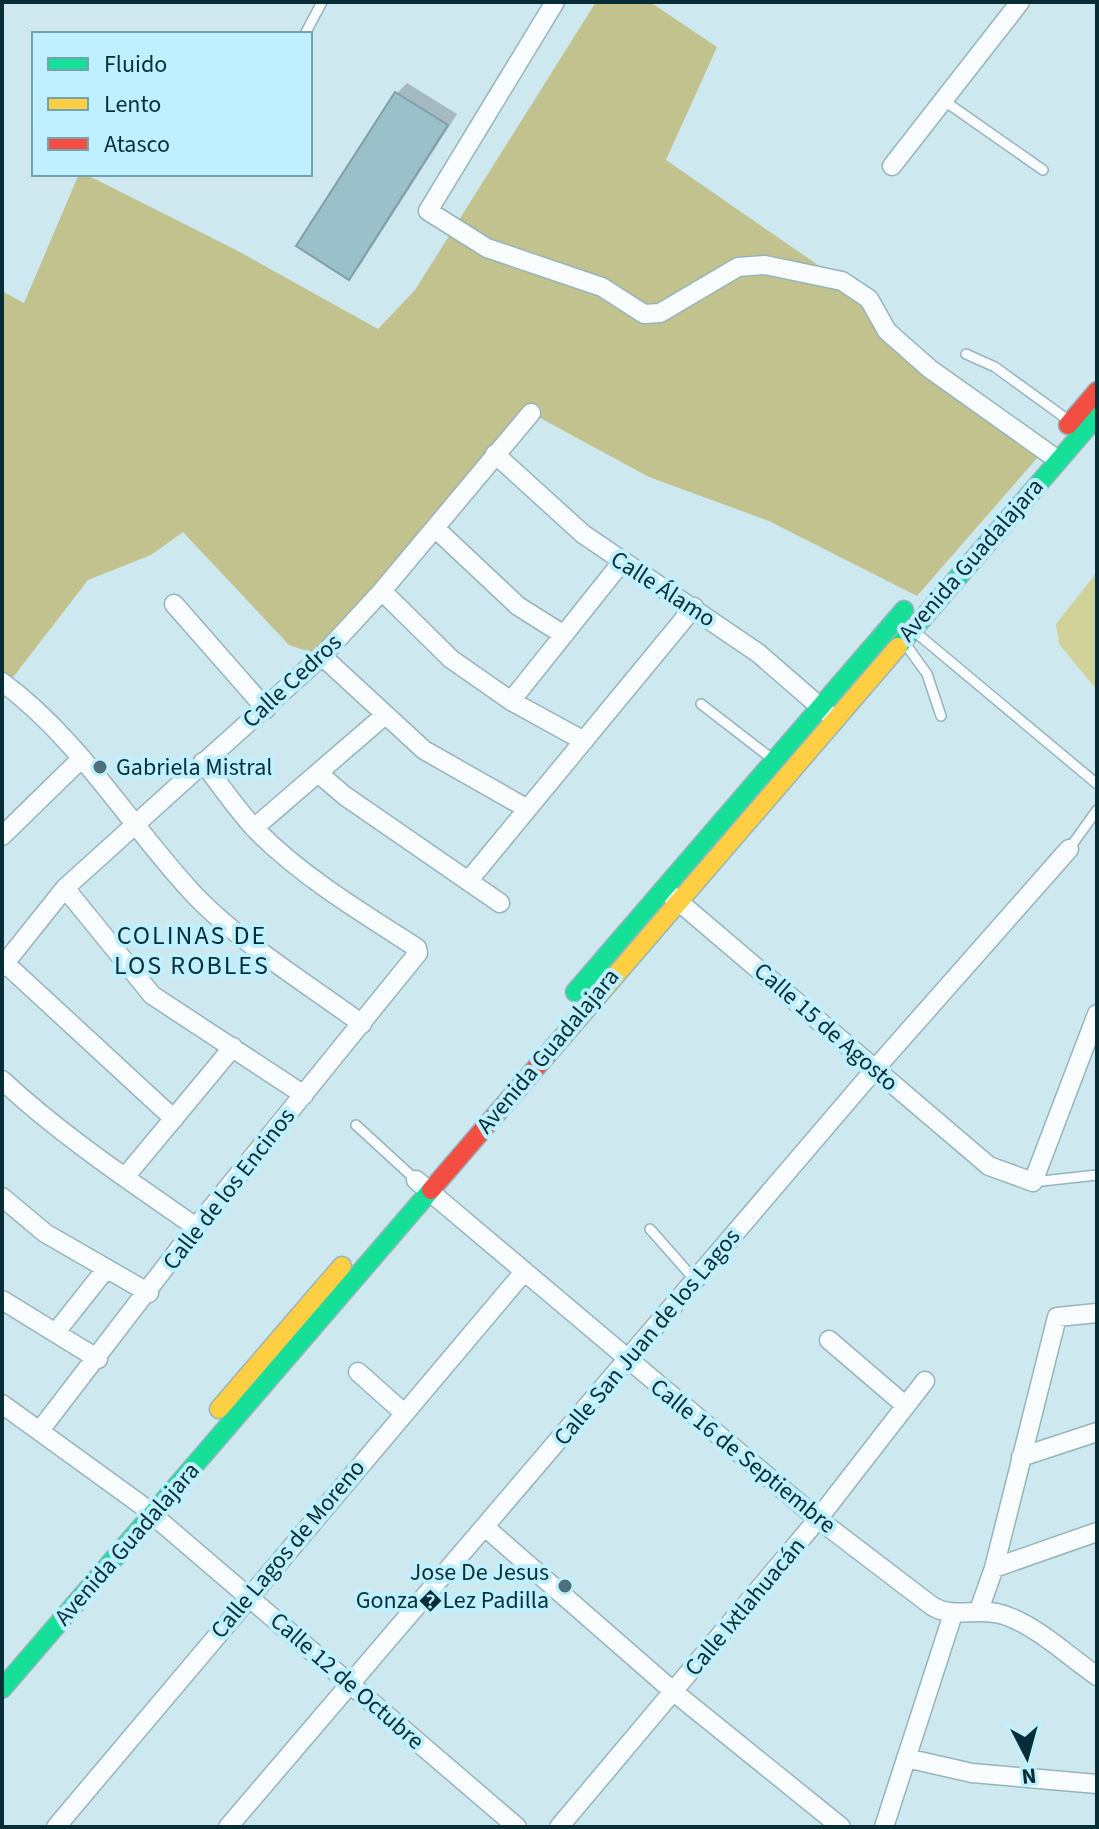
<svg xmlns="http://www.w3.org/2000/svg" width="1099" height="1829" font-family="'Source Sans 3',sans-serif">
	<rect width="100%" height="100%" fill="#cee8f0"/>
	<path fill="#d1d19a" d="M1097 572V690L1059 644 1056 624Z"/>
	<path fill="#c1c28e" d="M596 2H650L717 47 666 160 841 281 887 331 1045 449 917 596 769 521 649 477 531 413 322 656 289 645 183 532 151 555 88 580 7 685 2 682V291L24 303 79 174H85L238 251 378 329 415 290Z"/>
	<path fill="#0003" d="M407 83 457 114 359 267 349 278 299 246 397 93Z"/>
	<path fill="#9ac0ca" stroke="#809fa7" stroke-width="2" d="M395 92 448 125 349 280 296 246Z"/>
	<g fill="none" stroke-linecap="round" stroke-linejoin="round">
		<defs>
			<path id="lane" d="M305 34 322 2
				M943 100 1043 170
				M966 354 995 367 1068 420
				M914 631 1097 784
				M904 642 927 674 941 716
				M701 704 771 758
				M1069 849 1097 810
				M356 1125 416 1180
				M1033 1182 1097 1175
				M650 1229 695 1280"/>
			<path id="street" d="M555 2 428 211 487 248 602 287 644 314 660 313 738 267 765 265 842 281 869 299 887 331 930 369 1058 460
				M892 166 1020 2
				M495 454 583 534 758 653 826 712
				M435 528 518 606 564 635
				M382 591 451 659 511 701 584 741
				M174 604 266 709
				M322 656 424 750 526 808
				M2 682C77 737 127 821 189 889 234 939 308 984 362 1024
				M511 701 621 563
				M318 773 345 796 500 903
				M254 828 385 715
				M2 836 82 758
				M469 880 694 607
				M65 888 152 995 304 1095
				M671 895 989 1166 1033 1182 1097 1014
				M5 963 174 1119
				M2 967 65 888 322 656 382 591 531 413
				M2 1080C61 1135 130 1181 196 1227
				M125 1177 233 1047
				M416 1180 818 1519 932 1606C955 1620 979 1606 1004 1615 1037 1626 1068 1656 1097 1676
				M2 1197 45 1233 149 1293
				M2 1300 98 1359
				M56 1332 106 1269
				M829 1340 906 1406
				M358 1372 404 1413
				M2 1404 140 1504 517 1827
				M41 1429 196 1227 418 953 417 948C361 912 304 878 257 831 237 810 220 785 203 762
				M1021 1457 1097 1432
				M485 1527 674 1692 841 1827
				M994 1568 1097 1532
				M979 1610 994 1568 1057 1317 1097 1313
				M906 1758 972 1773 1097 1784
				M56 1827 523 1273
				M228 1827 875 1069 1069 849
				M559 1827 818 1519 925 1381
				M884 1827 953 1614"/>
			<path id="fast" d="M898 647 1097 416
				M575 992 904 610
				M2 1689 431 1190"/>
			<path id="slow" d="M553 1048 898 647
				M219 1409 342 1266"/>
			<path id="jam" d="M1068 425 1097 391
				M431 1190 553 1048"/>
		</defs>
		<use href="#lane" stroke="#97b4bc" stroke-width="12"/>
		<use href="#street" stroke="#97b4bc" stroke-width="21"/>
		<use href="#fast" stroke="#97b4bc" stroke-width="21"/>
		<use href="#slow" stroke="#97b4bc" stroke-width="21"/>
		<use href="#jam" stroke="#97b4bc" stroke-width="21"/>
		<use href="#lane" stroke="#f8fcfd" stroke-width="9"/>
		<use href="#street" stroke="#f8fcfd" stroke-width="18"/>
		<use href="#fast" stroke="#16e098" stroke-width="18"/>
		<use href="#slow" stroke="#ffcf43" stroke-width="18"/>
		<use href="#jam" stroke="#f24e42" stroke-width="18"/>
	</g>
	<g fill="#4d6f78" stroke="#bff0ff" stroke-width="3">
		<circle cx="100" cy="767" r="8"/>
		<circle cx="565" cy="1586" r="8"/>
	</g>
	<g text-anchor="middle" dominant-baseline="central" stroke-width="8" stroke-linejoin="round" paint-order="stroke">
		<g font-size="24" fill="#072e37" stroke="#bff0ff">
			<text transform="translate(971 560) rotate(-49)">Avenida Guadalajara</text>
			<text transform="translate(663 589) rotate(33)">Calle Álamo</text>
			<text transform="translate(292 681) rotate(-43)">Calle Cedros</text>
			<text transform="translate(826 1027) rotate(41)">Calle 15 de Agosto</text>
			<text transform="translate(548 1051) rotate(-50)">Avenida Guadalajara</text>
			<text transform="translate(229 1189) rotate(-52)">Calle de los Encinos</text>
			<text transform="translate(647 1337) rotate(-50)">Calle San Juan de los Lagos</text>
			<text transform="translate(743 1456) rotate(39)">Calle 16 de Septiembre</text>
			<text transform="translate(127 1544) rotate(-49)">Avenida Guadalajara</text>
			<text transform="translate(288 1549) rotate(-50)">Calle Lagos de Moreno</text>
			<text transform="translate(745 1607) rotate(-50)">Calle Ixtlahuacán</text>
			<text transform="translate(347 1681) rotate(41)">Calle 12 de Octubre</text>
		</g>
		<g font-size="24" fill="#072e37" stroke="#bff0ff" text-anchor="start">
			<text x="116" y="767">Gabriela Mistral</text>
			<text x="549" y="1572" text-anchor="end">Jose De Jesus<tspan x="549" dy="28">Gonza�Lez Padilla</tspan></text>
		</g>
		<g font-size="26" letter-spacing="2" fill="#072e37" stroke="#bff0ff">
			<text x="192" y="935">COLINAS DE<tspan x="192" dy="30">LOS ROBLES</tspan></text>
		</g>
	</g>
	<rect width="1099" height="1829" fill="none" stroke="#072e37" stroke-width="8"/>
	<rect x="32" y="32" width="280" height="144" fill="#bff0ff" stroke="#75a2af" stroke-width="2"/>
	<rect x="48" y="58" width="40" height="12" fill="#16e098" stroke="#75a2af" stroke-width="2"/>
	<text x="104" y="72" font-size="24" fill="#072e37">Fluido</text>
	<rect x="48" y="98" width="40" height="12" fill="#ffcf43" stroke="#75a2af" stroke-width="2"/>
	<text x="104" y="112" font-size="24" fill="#072e37">Lento</text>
	<rect x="48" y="138" width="40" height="12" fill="#f24e42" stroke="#75a2af" stroke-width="2"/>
	<text x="104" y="152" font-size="24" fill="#072e37">Atasco</text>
	<g transform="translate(1027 1757) rotate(174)" stroke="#bff0ff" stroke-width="6" paint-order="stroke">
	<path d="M0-6L14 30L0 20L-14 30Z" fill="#072e37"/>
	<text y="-12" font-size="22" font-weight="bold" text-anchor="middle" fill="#072e37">N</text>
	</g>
</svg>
